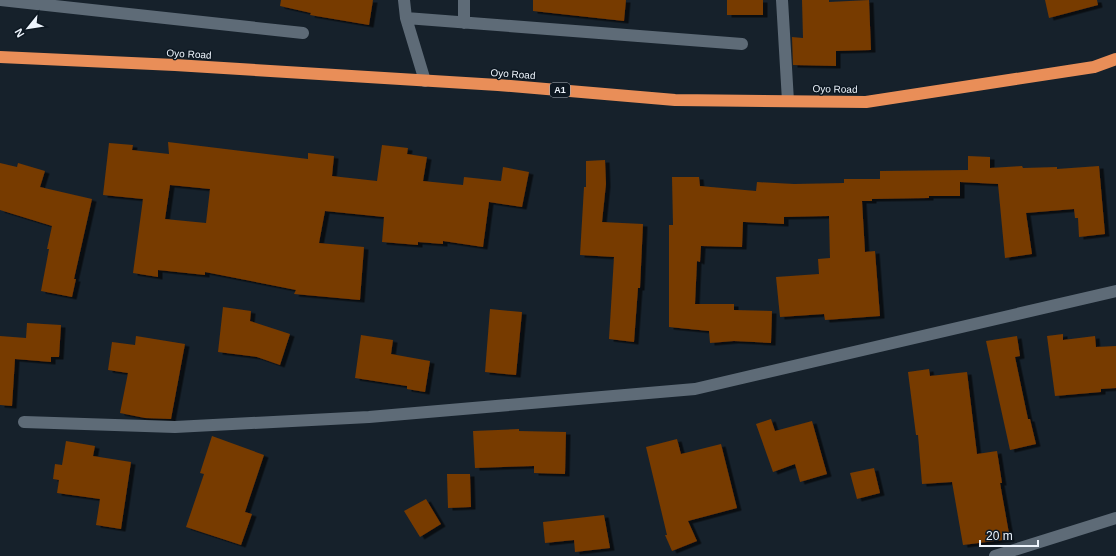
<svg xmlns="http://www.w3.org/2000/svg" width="1116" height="556" font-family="Helvetica,sans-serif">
	<defs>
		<filter id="shadow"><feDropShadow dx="4.5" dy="2.5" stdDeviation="0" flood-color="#0009"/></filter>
	</defs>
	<rect width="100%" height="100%" fill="#16212b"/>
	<path fill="#773a03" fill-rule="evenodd" filter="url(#shadow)" d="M281 0H373L369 25 310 15 311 13 280 6Z
		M533 0H626L624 21 533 11Z
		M727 0H763V15H727Z
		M802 0H829V2L869 0 871 50 836 51V66L793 65 792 37 803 38Z
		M1045 0H1097L1098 5 1049 18Z
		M168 142 308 159V153L334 156 332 176 377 181 382 145 408 148 407 154 427 157 423 181 463 185 464 177 501 181 503 167 529 172 522 207 489 202 483 247 443 241V244L418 242V245L382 242 384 217 325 211 319 243 364 247 360 300 294 294 296 290 205 272V275L158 270V277L133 273 143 199 103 195 109 143 133 145 132 150 169 154ZM170 185 210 189 206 223 165 219Z
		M968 156 990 157V168L1022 166 1023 168 1057 167V169L1099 166 1105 234 1079 237 1078 218H1075L1074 209 1026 213 1032 254 1005 258 998 184 960 182V196H929V198L872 199V201H862L865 252 875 251 880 316 825 320 824 314 780 317 776 277 819 274 818 259 830 258 829 216 784 217V224L745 222H743L742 247 701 246 700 262 697 261 695 304H734V310L772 311 771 343 734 341 710 343 709 331 669 327V225H673L672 177H699L700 186 756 191 757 182 794 184 844 183V179H880V171L968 170Z
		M605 160 606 184 602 222 643 224 640 288H638L634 342 609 339 614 257 580 255 584 187H586V161Z
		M0 163 17 167 18 163 45 171 40 187 92 199 74 279H76L72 297 41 291 49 249H47L52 226 0 210Z
		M223 307 251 311 250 321 290 334 280 365 257 357 218 352Z
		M490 309 522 312 516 375 485 372Z
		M27 323 61 325 59 357H51V362L15 359 12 406 0 405V336L26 338Z
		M1063 334V340L1095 336 1096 347 1116 346V388L1101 389V392L1055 396 1047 336Z
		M361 335 393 340 391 354 430 361 425 392 407 389V386L355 378Z
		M136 336 185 344 171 419 145 418 120 413 128 373 108 370 112 342 135 345Z
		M1017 336 1020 356 1015 357 1028 419H1030L1036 444 1010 450 986 341Z
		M929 369 930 376 967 372 977 454 997 451 1002 483H1000L1010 539 963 545 952 482 922 484 918 435H916L908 372Z
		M771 419 775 431 812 421 827 474 800 482 795 464 773 472 756 424Z
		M519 429V431L566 432 565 474 534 473V466L475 468 473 431Z
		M212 436 264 455 245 512 252 514 241 545 186 527 204 474 200 473Z
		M677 439 681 454 721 444 737 508 688 521 697 541 672 551 665 535H667L646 447Z
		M66 441 95 446 93 456 131 462 121 529 96 525 100 499 57 493 59 480 53 479 55 464 62 465Z
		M874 468 880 493 857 499 850 473Z
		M447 474H470L471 507 448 508Z
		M426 499 441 524 420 537 404 511Z
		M604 515 610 548 575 552 574 540 545 543 543 522Z"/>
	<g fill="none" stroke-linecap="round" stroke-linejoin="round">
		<path stroke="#5e6b77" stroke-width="12" d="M0 0 303 33
			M404 0 406 18 425 81
			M782 0 788 101
			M406 18 742 44
			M464 23V0
			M24 422 175 427 369 417 695 389 1116 291
			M995 556 1116 518"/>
		<path stroke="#e98e58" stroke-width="12" d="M0 57 175 65 498 85 675 100 866 102 1094 67 1116 59"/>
	</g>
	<g text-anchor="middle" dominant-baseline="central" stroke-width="3" stroke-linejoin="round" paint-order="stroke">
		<rect fill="#0d1822" stroke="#aab2bb" stroke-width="1" x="550" y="83" width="20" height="14" rx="3"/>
		<g font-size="9" font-weight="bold" fill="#edf4fc">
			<text x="560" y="90">A1</text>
		</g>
		<g font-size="10" fill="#edf4fc" stroke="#0d1822">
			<text transform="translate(189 54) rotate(3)">Oyo Road</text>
			<text transform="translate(513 74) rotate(4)">Oyo Road</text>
			<text transform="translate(835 89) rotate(1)">Oyo Road</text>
		</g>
	</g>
	<g transform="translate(28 28) rotate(240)" stroke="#0d1822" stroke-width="3" paint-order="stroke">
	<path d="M0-3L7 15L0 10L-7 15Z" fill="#edf4fc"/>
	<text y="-6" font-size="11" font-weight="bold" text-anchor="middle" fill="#edf4fc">N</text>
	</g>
	<path d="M980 540v6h58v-6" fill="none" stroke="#edf4fc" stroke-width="2"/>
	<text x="986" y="540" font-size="12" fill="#edf4fc" stroke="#0d1822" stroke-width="3" paint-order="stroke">20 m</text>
</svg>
